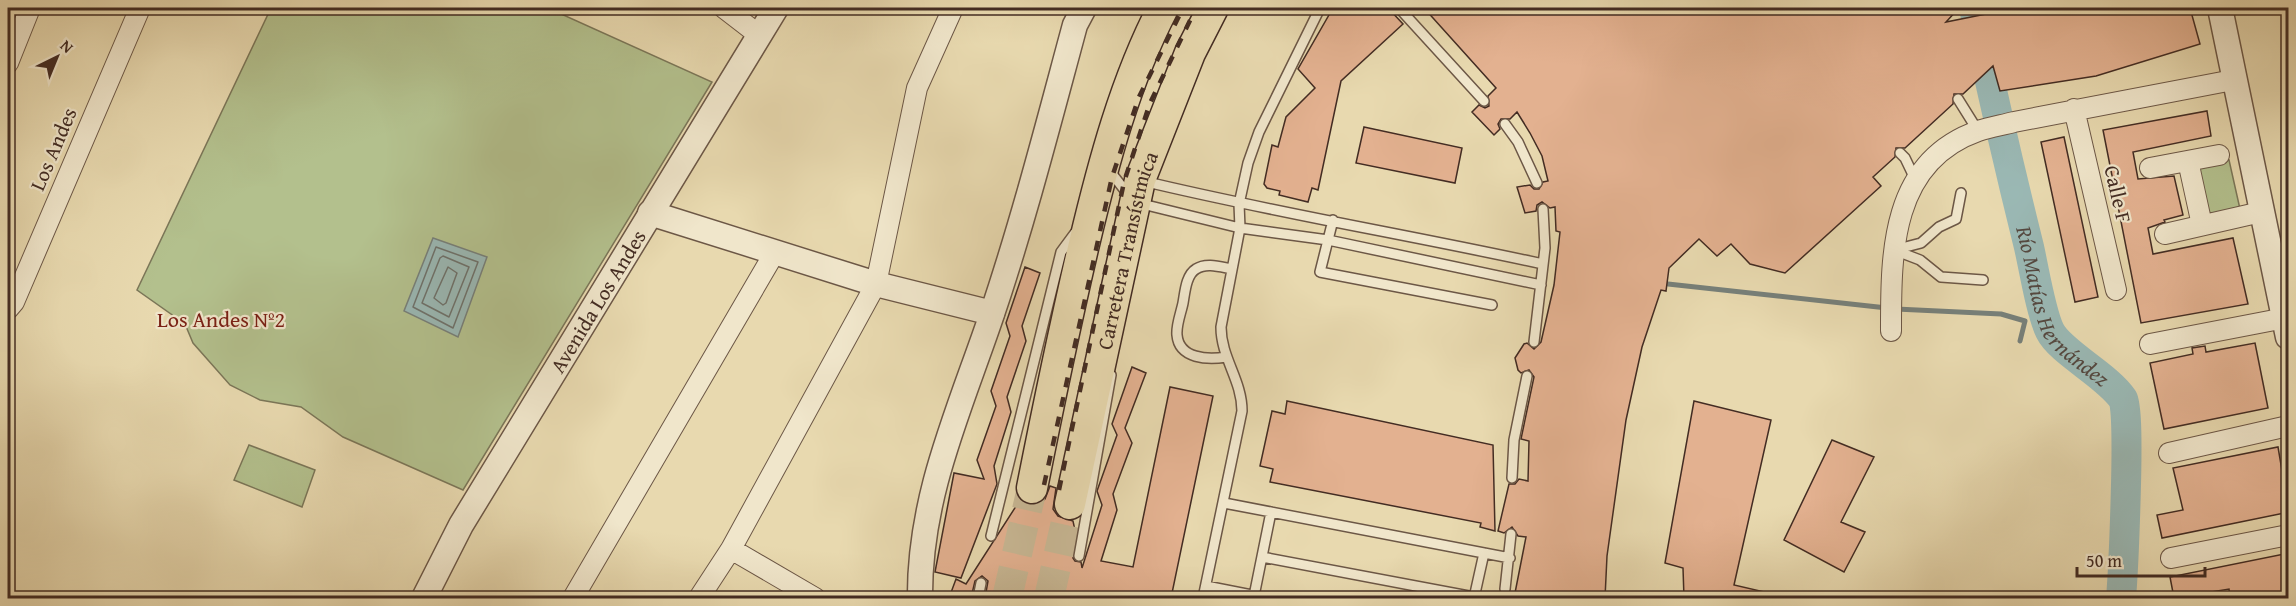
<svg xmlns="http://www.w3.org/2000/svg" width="2296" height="606" font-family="'Gentium Book Plus',serif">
	<rect width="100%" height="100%" fill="#e8d9af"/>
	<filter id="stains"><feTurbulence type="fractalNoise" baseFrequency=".00333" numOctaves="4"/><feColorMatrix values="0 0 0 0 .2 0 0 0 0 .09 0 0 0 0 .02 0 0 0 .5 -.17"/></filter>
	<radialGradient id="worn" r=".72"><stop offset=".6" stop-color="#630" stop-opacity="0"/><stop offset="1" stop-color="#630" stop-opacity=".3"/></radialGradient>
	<path fill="#b3c08d" stroke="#7b7658" stroke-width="1.5" d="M271 8H548L712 82 463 490 343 437 301 407 260 400 230 385 193 343 185 324 137 290Z
		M2229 160 2240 209 2212 215 2209 213 2199 168Z
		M249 445 315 470 302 507 234 480Z"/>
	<path fill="#9ab8b4" stroke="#77807a" stroke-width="1.5" d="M433 238 487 257 458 337 404 311Z"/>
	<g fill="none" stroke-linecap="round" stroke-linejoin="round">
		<path stroke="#6e726c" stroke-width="1.5" d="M436 247 478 262 453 328 413 307Z
			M443 256 469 267 449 317 422 303 440 258Z
			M448 267 457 273 446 303 443 305 434 298Z"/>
		<path stroke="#77807a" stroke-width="5" d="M1668 284 1887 308
			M1896 309 2001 314 2025 321 2020 341"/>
		<path stroke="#9ab8b4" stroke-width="30" id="s1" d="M1974 8C1991 88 2009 167 2029 247 2034 269 2041 313 2050 331 2060 352 2107 375 2123 399 2131 412 2123 574 2121 598"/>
	</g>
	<path fill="#e3b190" stroke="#432c23" stroke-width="1.5" d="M1333 8H1388L1403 24 1341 81 1318 190 1312 188 1308 202 1279 195 1280 191 1267 188 1264 184 1272 145 1278 147 1286 117 1315 88 1298 69Z
		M1424 8H1959L1946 22 2016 8H2190L2200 44 2096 76 2000 91 1993 66 1963 94H1954L1953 104 1905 148H1896L1895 157 1873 177 1881 186 1785 273 1750 264 1731 244 1717 256 1699 239 1669 268 1666 291 1661 290 1642 347 1626 420 1607 556 1605 598H1514L1526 537 1518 536 1512 527 1504 533 1498 531 1509 484H1515L1519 479 1528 481 1529 441 1521 439 1534 377 1529 370 1521 373 1518 370 1515 358 1524 344 1527 343 1534 349 1541 342 1554 285 1560 232 1556 231 1555 207 1550 208 1542 202 1537 205 1536 211 1525 213 1517 187 1530 185 1534 189H1539L1543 182 1548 181 1542 156 1530 133 1517 112 1510 119H1501L1498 124 1500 129 1494 135 1472 112 1479 105 1485 108 1489 106 1488 96 1496 88Z
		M2207 111 2211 136 2133 152 2138 179 2174 176 2183 215 2164 220 2165 222 2148 228 2153 254 2233 238 2248 304 2141 323 2103 130Z
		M1364 127 1462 148 1455 183 1356 163Z
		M2064 137 2098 297 2075 302 2041 142Z
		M1025 267 1040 273 1022 326 1026 341 1007 397 1011 412 994 466 997 484 961 578 935 572 954 473 984 479 977 460 996 406 991 391 1010 336 1006 323Z
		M2255 343 2268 408 2164 429 2150 363 2193 354 2192 348 2205 346 2206 352Z
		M1132 367 1146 373 1125 428 1132 443 1113 494 1117 510 1101 561 1133 567 1170 387 1213 396 1171 598H985L988 581 982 576 975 581 971 598H949L956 579 966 584 1020 500 1028 505 1038 504 1045 499 1050 486 1056 488 1053 509 1058 516 1073 521 1076 535 1073 558 1075 561 1081 562 1082 568 1102 505 1097 491 1117 435 1112 424Z
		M1287 401 1493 445 1495 531 1480 527 1481 523 1270 482 1273 469 1260 466 1272 411 1285 414Z
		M1694 401 1771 420 1734 585 1769 593V598H1684L1683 568 1665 563Z
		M1832 440 1874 457 1841 522 1865 532 1844 572 1784 540Z
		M2278 447 2289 512 2162 538 2157 515 2183 510 2173 468Z
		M2289 553V598H2230L2229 589 2174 598 2170 577Z"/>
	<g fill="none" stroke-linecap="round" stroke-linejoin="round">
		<path stroke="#c7b693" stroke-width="30" stroke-dasharray="30 15" stroke-linecap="butt" d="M1007 598 1032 488
			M1049 598 1070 504"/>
		<defs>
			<path id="service" d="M1399 8 1484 101
				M1958 99 1978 131
				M1505 124 1518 142 1537 183
				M1900 153 1905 158 1916 181
				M1109 170 1134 202 1240 228 1328 240 1541 285
				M1143 181C1276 213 1410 235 1543 264
				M1333 220 1320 272 1492 305
				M1894 250 1920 260 1941 277 1983 280
				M1894 250 1921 243 1939 227 1956 219 1961 193
				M1534 342 1545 248 1543 209
				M1226 357C1208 360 1179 359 1177 335 1176 325 1181 313 1183 303 1185 292 1186 275 1196 269 1206 262 1221 267 1232 269
				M1512 478 1514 440 1527 376
				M1224 503 1510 558
				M991 536 1061 252 1075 233
				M1079 556 1111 375
				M1262 557 1474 597
				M1206 586 1267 598
				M1505 589 1511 534
				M1254 596 1271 512
				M978 598 981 583
				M1203 598 1242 411C1242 380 1221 358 1221 327L1240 228 1239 204 1248 163 1259 132 1320 8
				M1474 598 1484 553"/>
			<path id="minor" d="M724 8 759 35
				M8 63 30 8
				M2074 109 2116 290
				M2188 161 2202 225
				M2150 168 2219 155
				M2165 234 2261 212
				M8 309 14 302 140 8
				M1891 331C1891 254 1890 162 1978 131 1990 127 2003 125 2014 122L2233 80
				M2150 344 2285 318
				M2169 453 2288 426
				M731 549 815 598
				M2171 558 2288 535
				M573 598 775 252
				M699 598 731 549 876 284 917 88 953 8"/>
			<g id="tertiary">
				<path d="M2220 8 2288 337"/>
				<path d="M650 213 876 284 992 313"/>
				<path id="s2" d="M424 598 461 525 776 8"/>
				<path d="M920 598C919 496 960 409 992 314 1024 219 1049 121 1075 25L1084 8"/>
			</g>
			<g id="primary">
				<path d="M1032 488C1048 407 1065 325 1084 244 1103 164 1125 81 1163 8"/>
				<path id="s3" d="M1070 504 1140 180 1190 53 1213 8"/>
			</g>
		</defs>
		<use href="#service" stroke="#6c5746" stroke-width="12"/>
		<use href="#minor" stroke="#6c5746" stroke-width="22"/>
		<use href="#tertiary" stroke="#6c5746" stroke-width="27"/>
		<use href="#primary" stroke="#432c23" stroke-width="33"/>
		<use href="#service" stroke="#f0e6cb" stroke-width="9"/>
		<use href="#minor" stroke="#f0e6cb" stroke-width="20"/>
		<use href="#tertiary" stroke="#f0e6cb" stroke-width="24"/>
		<use href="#primary" stroke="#e8d9af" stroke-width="30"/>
		<path stroke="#432c23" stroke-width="4.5" stroke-dasharray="10 10" stroke-linecap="butt" d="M1044 485 1112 177 1139 97 1183 8
			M1059 490 1124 182 1150 103 1196 8"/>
	</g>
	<g text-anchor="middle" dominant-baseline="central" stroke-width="4.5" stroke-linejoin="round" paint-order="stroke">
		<g font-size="21" fill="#432c23" stroke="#f0e6cb">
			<text transform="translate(53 149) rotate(-67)">Los Andes</text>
			<text transform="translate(2118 194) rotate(77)">Calle F</text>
			<text stroke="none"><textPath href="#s3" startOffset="260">Carretera Transístmica</textPath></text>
			<text stroke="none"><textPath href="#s2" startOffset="344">Avenida Los Andes</textPath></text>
		</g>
		<g font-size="22" font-style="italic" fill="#544840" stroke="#f0e6cb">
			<text stroke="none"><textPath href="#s1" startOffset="316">Río Matías Hernández</textPath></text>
		</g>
		<g font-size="22" fill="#7a1f14" stroke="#f0e6cb">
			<text x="221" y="319">Los Andes Nº2</text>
		</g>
	</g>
	<rect width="2296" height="606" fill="none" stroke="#e8d9af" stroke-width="30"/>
	<rect x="9" y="9" width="2278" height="588" fill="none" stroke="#432c23" stroke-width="3"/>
	<rect x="15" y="15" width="2266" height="576" fill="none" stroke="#432c23" stroke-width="1.5"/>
	<g transform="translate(57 57) rotate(43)" stroke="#f0e6cb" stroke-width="4.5" paint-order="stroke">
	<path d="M0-4.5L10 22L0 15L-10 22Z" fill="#432c23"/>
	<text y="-9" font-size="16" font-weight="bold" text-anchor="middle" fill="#432c23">N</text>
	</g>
	<path d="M2077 567v9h128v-9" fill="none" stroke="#432c23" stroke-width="3"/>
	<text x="2086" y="567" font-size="18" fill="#432c23" stroke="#f0e6cb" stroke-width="4.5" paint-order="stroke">50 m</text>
	<rect width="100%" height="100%" filter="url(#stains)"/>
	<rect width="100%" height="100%" fill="url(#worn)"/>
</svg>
